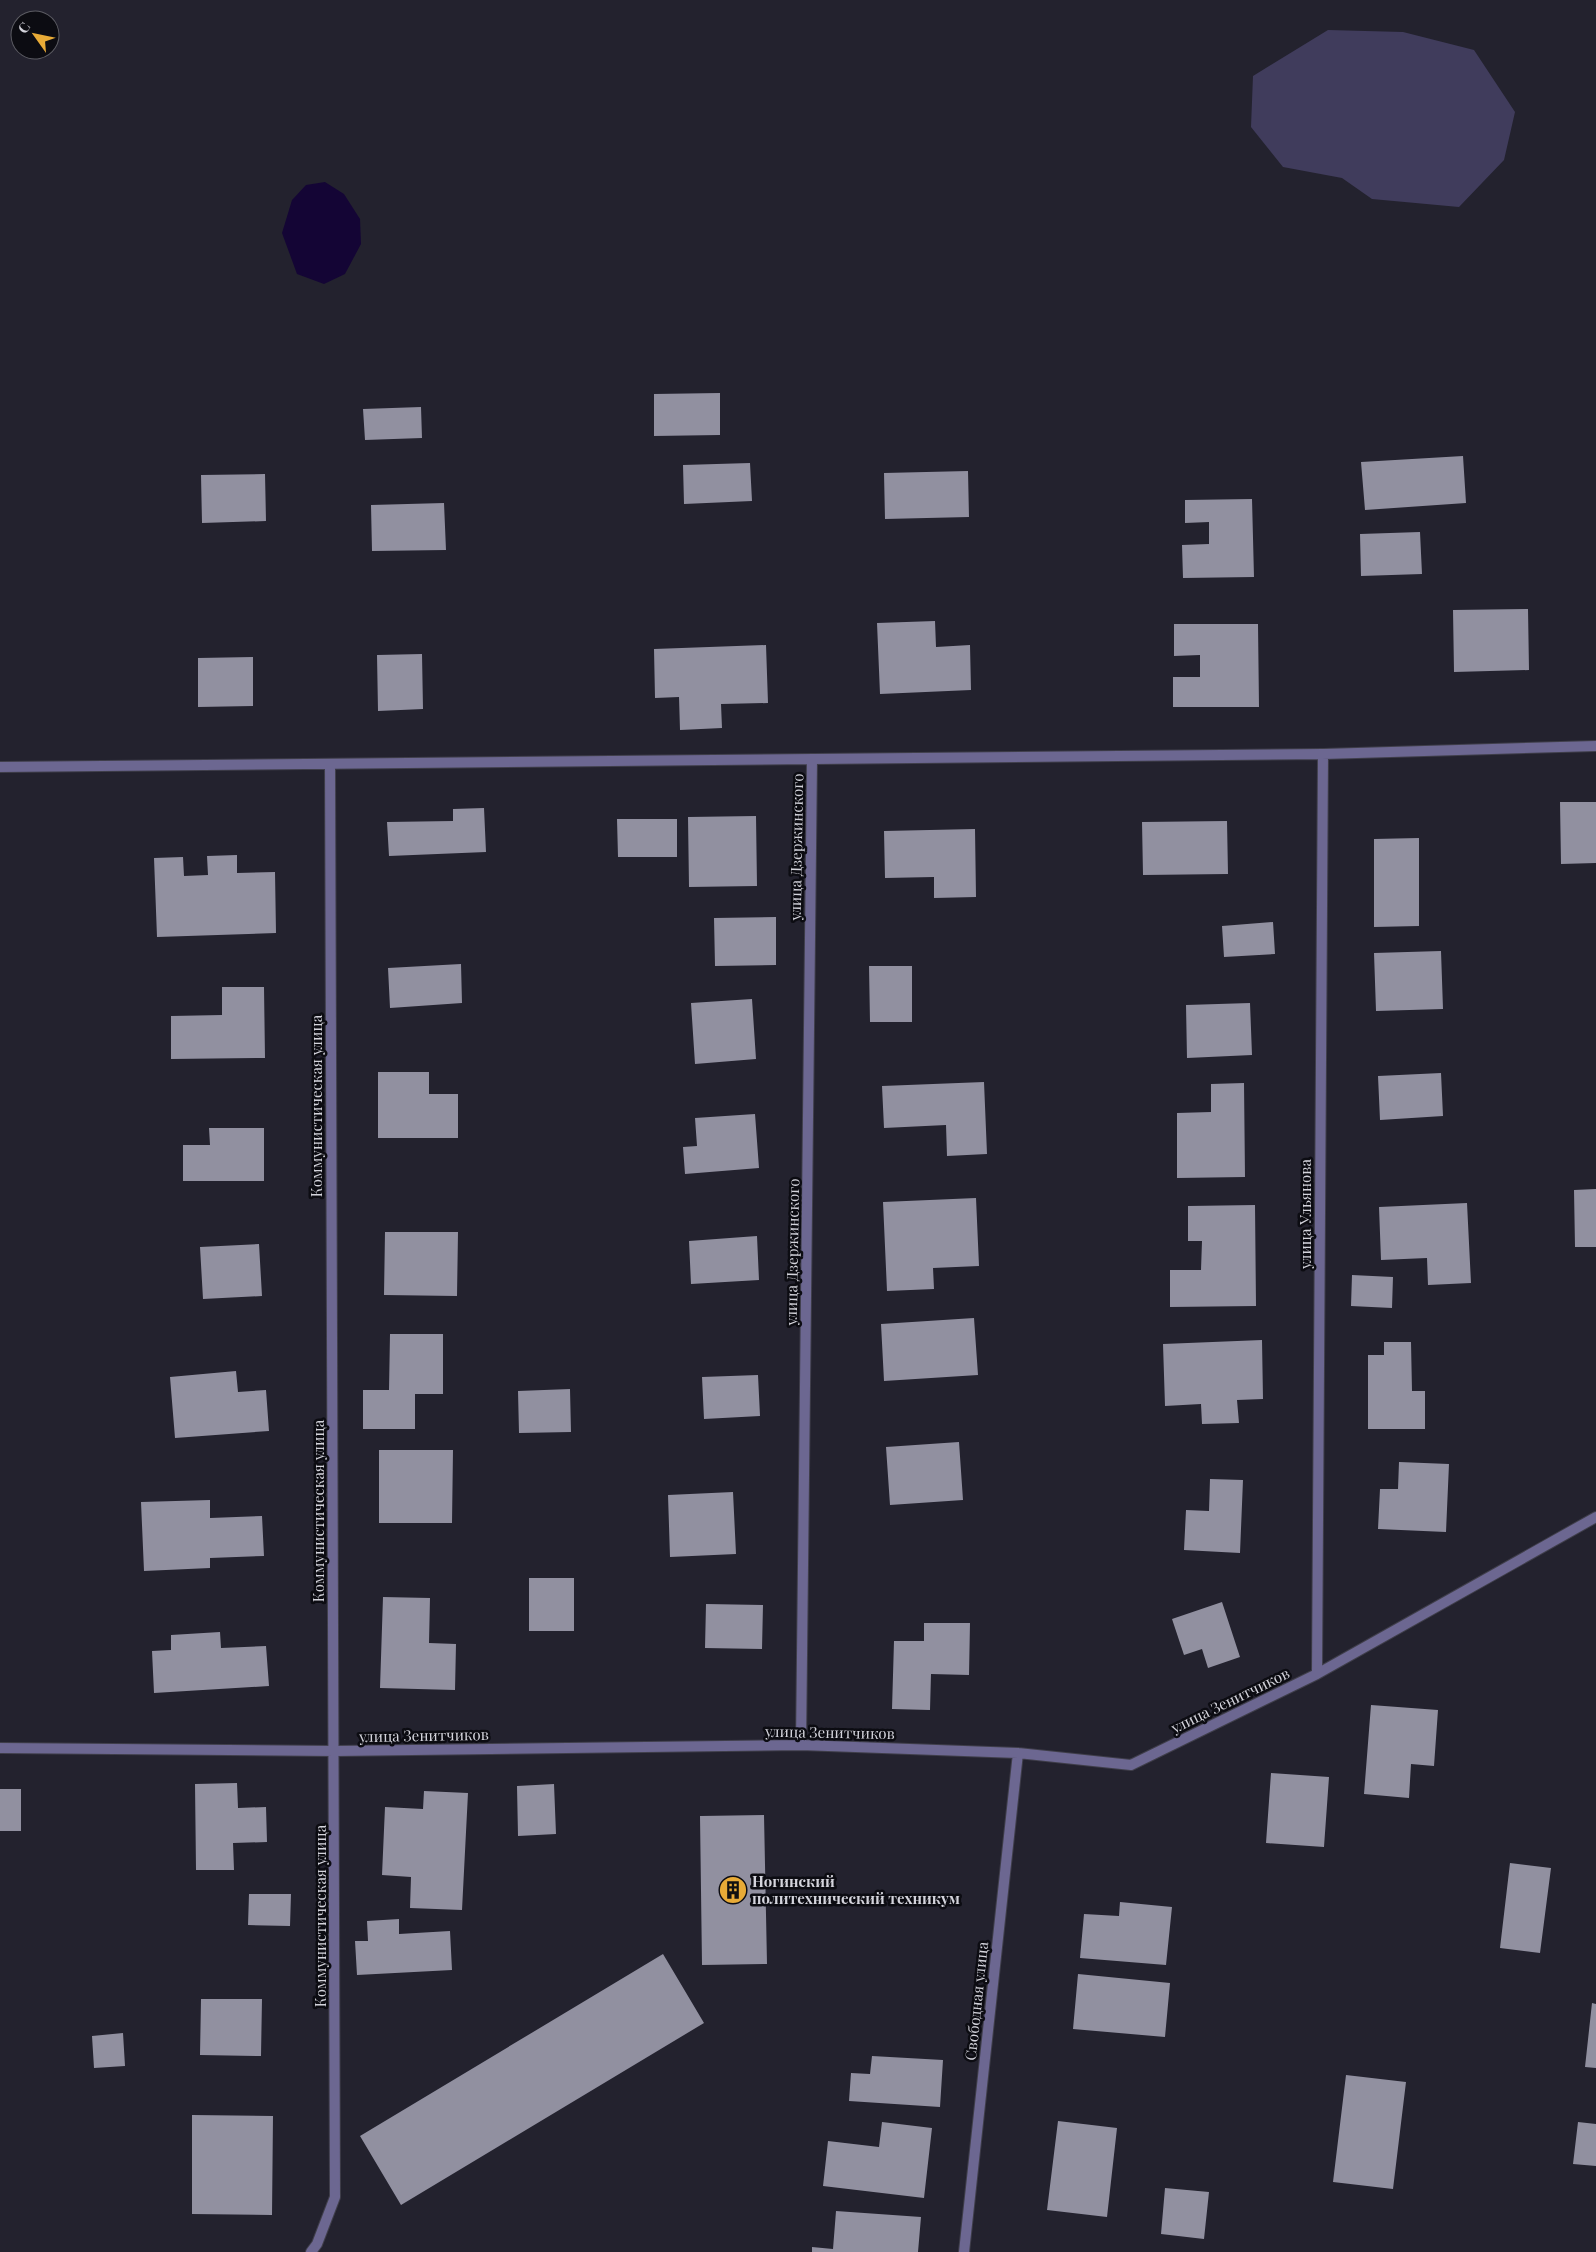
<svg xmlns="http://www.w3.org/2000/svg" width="1596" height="2252" font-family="'Playfair Display',serif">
	<rect width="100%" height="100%" fill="#23222e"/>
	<path fill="#403c5c" d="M1328 30 1403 32 1474 50 1515 112 1504 160 1459 207 1372 199 1342 178 1283 167 1251 127 1253 76Z"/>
	<path fill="#140535" d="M325 182 344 194 360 219 361 244 345 274 324 284 297 274 282 233 292 200 306 185Z"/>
	<path fill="#9190a0" d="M720 393V435L654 436V394Z
		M421 407 422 438 365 440 363 409Z
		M1463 456 1466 503 1365 510 1361 462Z
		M750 463 752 501 684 504 683 465Z
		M968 471 969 517 885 519 884 473Z
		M265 474 266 521 202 523 201 475Z
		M1252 499 1254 577 1183 578 1182 545 1209 544V522L1185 523V500Z
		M444 503 446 550 372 551 371 505Z
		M1420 532 1422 574 1361 576 1360 534Z
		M1528 609 1529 670 1454 672 1453 610Z
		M935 621 936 647 970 645 971 690 880 694 877 623Z
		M1174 624H1258L1259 707H1173V677H1200V655L1174 656Z
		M766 645 768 703 721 704 722 728 680 730 679 697 655 698 654 649Z
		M422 654 423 709 378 711 377 655Z
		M253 657V706L198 707V658Z
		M1560 802H1596V863L1561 864Z
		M484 808 486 852 389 856 387 822 453 821V809Z
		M756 816 757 886 689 887 688 817Z
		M617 819H677V857H618Z
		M1227 821 1228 874 1143 875 1142 822Z
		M975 829 976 897 934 898V877L885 878 884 831Z
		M1419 838V926L1374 927V839Z
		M237 855V873L275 872 276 933 157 937 154 858 183 857 184 876 208 875 207 856Z
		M776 917V965L715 966 714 918Z
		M1273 922 1275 954 1224 957 1222 926Z
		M1441 951 1443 1009 1376 1011 1374 953Z
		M461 964 462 1003 390 1008 388 968Z
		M869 966H912V1022H870Z
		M222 987H264L265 1058 171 1059V1016L222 1015Z
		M752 999 756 1059 695 1064 691 1003Z
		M1250 1003 1252 1055 1187 1058 1186 1005Z
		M378 1072H429V1094H458V1138H378Z
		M1441 1073 1443 1116 1380 1120 1378 1076Z
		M984 1082 987 1154 947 1156 946 1125 884 1128 882 1086Z
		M1244 1083 1245 1177 1177 1178V1113L1211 1112V1084Z
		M755 1114 759 1168 685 1174 683 1147 697 1146 695 1118Z
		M209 1128H264V1181H183V1145H210Z
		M1596 1189V1247H1575L1574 1190Z
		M976 1198 979 1266 933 1268 934 1289 887 1291 883 1202Z
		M1467 1203 1471 1283 1428 1285 1427 1258 1381 1260 1379 1207Z
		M1255 1205 1256 1306 1170 1307V1270H1201L1202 1241H1188V1206Z
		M385 1232H458L457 1296 384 1295Z
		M757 1236 759 1280 691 1284 689 1241Z
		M259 1244 262 1296 203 1299 200 1247Z
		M1352 1275 1393 1277 1392 1308 1351 1306Z
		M974 1318 978 1375 884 1381 881 1324Z
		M390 1334H443V1394H415V1429H363V1390H389Z
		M1262 1340 1263 1399 1237 1400 1239 1423 1202 1424 1201 1404 1165 1406 1163 1344Z
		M1384 1342H1411L1412 1391H1425V1429H1368V1355H1384Z
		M236 1371 238 1392 266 1390 269 1431 175 1438 170 1377Z
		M758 1375 760 1416 704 1419 702 1377Z
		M570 1389 571 1432 519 1433 518 1391Z
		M959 1442 963 1500 890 1505 886 1447Z
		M379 1450H453L452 1523H379Z
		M1399 1462 1449 1464 1446 1532 1378 1529 1380 1489H1398Z
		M1210 1479 1243 1480 1240 1553 1184 1550 1186 1510 1209 1511Z
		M733 1492 736 1554 670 1557 668 1495Z
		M210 1500V1518L262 1516 264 1556 210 1558V1568L144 1571 141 1502Z
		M529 1578H574V1631H529Z
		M383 1597 430 1598 429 1643 456 1644 455 1690 380 1688Z
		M1222 1602 1240 1657 1208 1668 1202 1649 1184 1655 1172 1619Z
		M706 1604 763 1605 762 1649 705 1648Z
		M924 1623H970L969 1675 931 1674 930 1710 892 1709 894 1641H924Z
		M220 1632 221 1648 266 1646 269 1686 154 1693 152 1651 171 1650V1635Z
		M1371 1705 1438 1710 1434 1766 1411 1764 1409 1798 1364 1794Z
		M1271 1773 1329 1777 1324 1847 1266 1843Z
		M237 1783 238 1808 266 1807 267 1842 233 1843 234 1870H196L195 1784Z
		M554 1784 556 1834 518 1836 517 1786Z
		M0 1789H21V1831H0Z
		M424 1791 468 1793 462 1910 410 1908 411 1877 382 1875 385 1807 423 1809Z
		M764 1815 767 1964 702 1965 700 1816Z
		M1510 1863 1551 1868 1540 1953 1500 1948Z
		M249 1894H291L290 1926 248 1925Z
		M1120 1902 1172 1907 1166 1965 1080 1958 1084 1914 1119 1916Z
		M399 1919V1934L450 1931 452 1970 357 1975 355 1941H368L367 1921Z
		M663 1954 704 2023 401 2205 360 2136Z
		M1078 1974 1170 1983 1165 2037 1073 2029Z
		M201 1999H262L261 2056 200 2055Z
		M1592 2003 1596 2004V2068L1585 2067Z
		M123 2033 125 2066 94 2068 92 2036Z
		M872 2056 943 2060 940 2107 849 2101 851 2073 870 2074Z
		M1346 2075 1406 2082 1393 2189 1333 2182Z
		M192 2115 273 2116 272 2215 192 2214Z
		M1058 2121 1117 2128 1107 2217 1047 2210Z
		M882 2122 932 2128 924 2198 823 2186 828 2141 879 2147Z
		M1578 2122 1596 2124V2166L1573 2164Z
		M1165 2188 1209 2192 1204 2239 1161 2234Z
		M836 2211 921 2217 918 2252H812V2247L833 2249Z"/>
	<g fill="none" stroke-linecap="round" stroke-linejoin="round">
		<defs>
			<path id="minor" d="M0 767 1323 754 1596 746
				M1317 1674 1323 754
				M801 1745 812 759
				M0 1748 335 1751 801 1745 1018 1753 1131 1765 1317 1674 1596 1517
				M311 2252 317 2244 335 2197 330 764
				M964 2252 1018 1753"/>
		</defs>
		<use href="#minor" stroke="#3f3e4a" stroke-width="12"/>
		<use href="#minor" stroke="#6c6791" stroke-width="10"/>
	</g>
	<defs>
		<symbol id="building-disc" viewBox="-11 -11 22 22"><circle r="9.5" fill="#e8ab37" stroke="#0c0c12"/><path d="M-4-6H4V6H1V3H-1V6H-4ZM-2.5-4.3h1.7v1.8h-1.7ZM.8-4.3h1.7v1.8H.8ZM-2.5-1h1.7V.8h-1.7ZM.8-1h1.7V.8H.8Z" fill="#111"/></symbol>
	</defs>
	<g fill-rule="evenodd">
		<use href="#building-disc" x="717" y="1874" width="32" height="32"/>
	</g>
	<g text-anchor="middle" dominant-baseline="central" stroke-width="5" stroke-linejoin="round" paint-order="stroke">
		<g font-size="15" fill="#d4d4dc" stroke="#0c0c12">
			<text transform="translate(796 847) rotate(-89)">улица Дзержинского</text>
			<text transform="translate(316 1106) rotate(-90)">Коммунистическая улица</text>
			<text transform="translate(1305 1214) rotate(-90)">улица Ульянова</text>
			<text transform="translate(792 1252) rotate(-89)">улица Дзержинского</text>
			<text transform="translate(318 1511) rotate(-90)">Коммунистическая улица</text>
			<text transform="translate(1230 1700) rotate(-26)">улица Зенитчиков</text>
			<text transform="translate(830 1732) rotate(1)">улица Зенитчиков</text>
			<text transform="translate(424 1735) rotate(-1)">улица Зенитчиков</text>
			<text transform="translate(320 1916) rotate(-90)">Коммунистическая улица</text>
			<text transform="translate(976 2001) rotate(-84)">Свободная улица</text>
		</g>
		<g font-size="15" font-weight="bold" fill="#d4d4dc" stroke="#0c0c12" text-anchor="start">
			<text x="752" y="1881">Ногинский<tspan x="752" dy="17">политехнический техникум</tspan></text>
		</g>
	</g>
	<g transform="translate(35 35) rotate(303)"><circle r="24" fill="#0c0c12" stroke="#5c5c63"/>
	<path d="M0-4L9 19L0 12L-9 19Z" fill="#e8ab37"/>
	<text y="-8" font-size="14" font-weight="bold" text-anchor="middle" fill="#d4d4dc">С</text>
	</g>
</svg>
